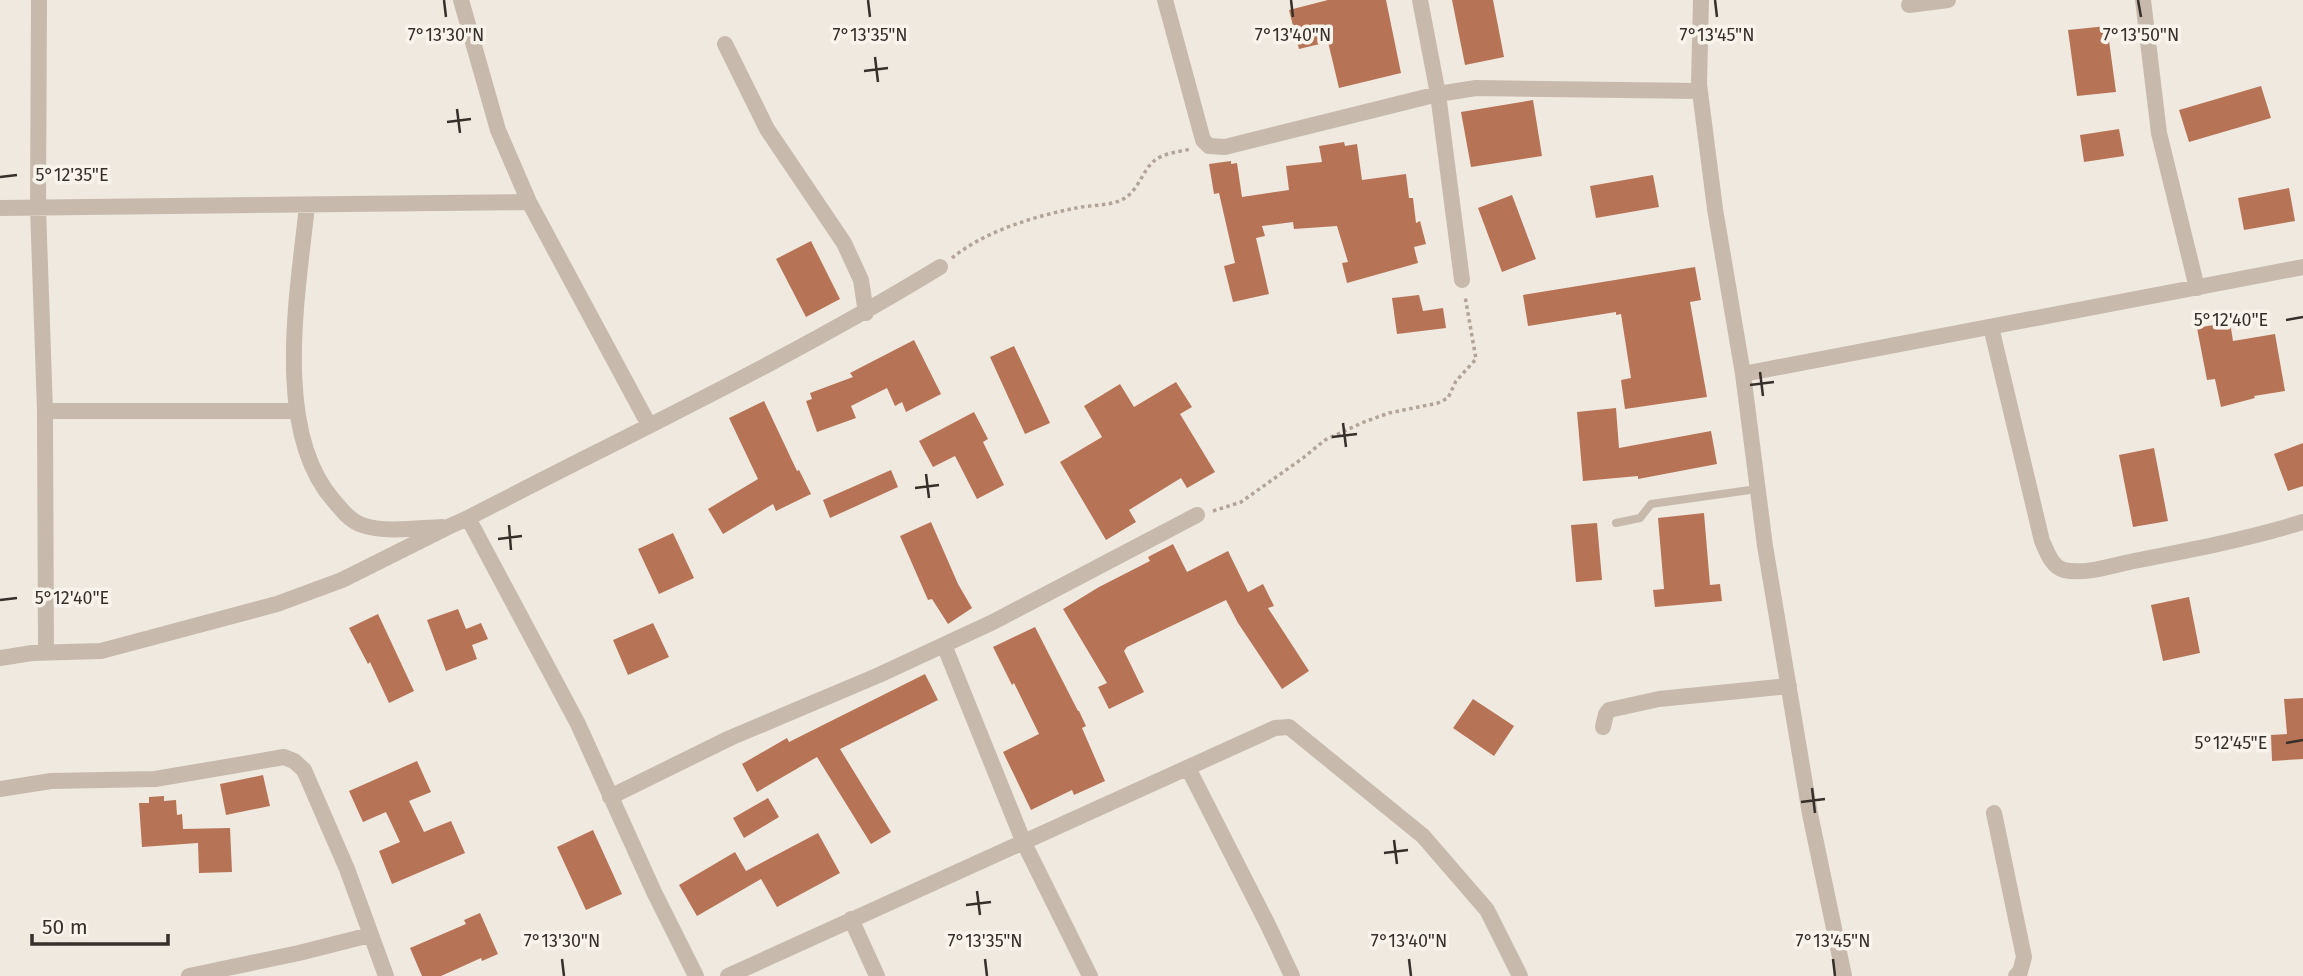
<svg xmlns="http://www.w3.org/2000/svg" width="2303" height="976" font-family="'Fira Sans',sans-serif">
	<rect width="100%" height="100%" fill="#f0e9e0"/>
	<path fill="#b77356" d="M1328 0H1386L1401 73 1339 88 1328 42 1299 49 1289 10Z
		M1452 0H1493L1504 57 1465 65Z
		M2107 26 2116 92 2077 96 2068 30Z
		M2261 86 2271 118 2189 142 2179 110Z
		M1533 100 1542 156 1471 167 1461 112Z
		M2119 129 2124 156 2084 162 2080 135Z
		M1344 142 1345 146 1357 144 1362 180 1406 174 1409 198H1413L1416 223 1420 221 1426 244 1414 247 1418 263 1347 283 1342 263 1348 262 1337 226 1294 229 1293 222 1262 226 1265 236 1256 238 1269 294 1233 302 1224 266 1235 263 1219 193 1214 194 1209 164 1231 161V164L1237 163 1242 197 1289 190 1286 166 1322 162 1319 146Z
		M1653 175 1659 207 1596 218 1590 186Z
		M2289 188 2295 221 2244 230 2238 198Z
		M1512 195 1536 259 1502 272 1478 208Z
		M811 241 840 299 806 317 776 259Z
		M1695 267 1701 300 1690 302 1707 397 1625 409 1621 380 1631 378 1621 314 1616 315V312L1528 326 1523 295Z
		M1419 295 1423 311 1443 308 1446 328 1397 334 1392 298Z
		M2230 322 2233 341 2275 334 2285 391 2254 396 2255 398 2221 407 2215 379 2207 380 2197 328Z
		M914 340 941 394 906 412 902 402 895 406 887 388 851 406 856 418 817 432 806 401 812 399 810 393 853 377 850 373Z
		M1014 346 1050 423 1025 434 990 357Z
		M1176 382 1192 407 1180 414 1215 472 1187 488 1181 478 1129 510 1136 522 1106 540 1060 462 1102 437 1084 406 1120 384 1134 407Z
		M764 401 797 471 799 470 811 494 776 511 773 504 723 534 708 509 758 479 729 418Z
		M1616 408 1619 448 1711 431 1717 464 1638 479V476L1583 481 1577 412Z
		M974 412 988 439 983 442 1004 485 977 499 955 456 933 467 919 441Z
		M2303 443V486L2288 491 2274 454Z
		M2154 448 2168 521 2133 527 2119 455Z
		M891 470 898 487 830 518 823 500Z
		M1704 513 1710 585 1720 584 1722 601 1655 607 1653 590 1664 589 1658 518Z
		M931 522 958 584 972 608 948 624 932 599 928 600 900 536Z
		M1597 523 1602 580 1576 582 1571 525Z
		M673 533 694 578 659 594 638 549Z
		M1173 544 1187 572 1228 551 1248 592 1263 584 1274 606 1268 608 1309 671 1282 689 1238 623 1226 600 1127 647 1124 651 1144 692 1109 709 1098 687 1107 683 1063 609 1099 587 1150 561 1148 557Z
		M2189 597 2200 653 2163 661 2151 605Z
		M458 609 466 629 481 623 488 639 472 645 477 659 446 671 427 620Z
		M378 614 414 691 389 703 370 662 368 664 349 628Z
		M653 623 669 657 628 675 613 640Z
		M1035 627 1078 711H1079L1086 726 1082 728 1105 781 1074 795 1072 790 1031 810 1003 752 1039 734 1014 683 1012 685 993 647Z
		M925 674 938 700 840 749 891 832 871 844 817 757 757 792 742 764 787 738 789 742Z
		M2303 698V759L2272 761 2271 735 2287 734 2284 699Z
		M1473 699 1514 726 1494 756 1453 728Z
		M417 761 431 792 409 801 424 832 451 821 465 853 392 884 379 851 400 842 386 812 363 822 349 791Z
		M263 775 270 806 226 815 220 784Z
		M164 796V801L176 800 177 815 182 814 183 829 230 828 232 872 199 873 198 843 142 847 139 803H149V797Z
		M768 798 779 817 744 838 733 818Z
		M593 830 622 894 586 910 557 847Z
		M818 833 840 873 777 907 761 879 697 916 679 885 735 852 746 871Z
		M480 913 498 954 482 961 481 958 441 976H422L410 948 466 924 464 920Z"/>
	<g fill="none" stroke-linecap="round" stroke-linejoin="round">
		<path stroke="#b2a497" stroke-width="3.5" stroke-dasharray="3.5 3.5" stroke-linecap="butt" d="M952 258C985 231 1035 216 1076 208 1090 205 1106 206 1119 201 1138 194 1141 172 1154 161 1163 153 1179 152 1190 149
			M1213 511 1241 502 1303 458 1325 440 1364 422 1389 413 1438 403 1448 398 1456 381 1476 359 1465 296"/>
		<path stroke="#c7baad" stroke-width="8" d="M1616 523 1640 518 1651 504 1757 489"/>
		<path stroke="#c7baad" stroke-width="16" d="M39 0 38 208 45 411 46 653
			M461 0 498 130 529 202 649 425
			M1165 0 1203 140 1209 146 1225 147 1438 94 1476 88 1700 91
			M1420 0 1438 94 1462 280
			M1701 0 1699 84 1715 209 1743 374 1765 546 1810 814 1844 976
			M2143 0 2159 133 2197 288
			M1909 5 1948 0
			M725 44 767 129 844 243 861 280 866 313
			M307 206C298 292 272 431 334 501 343 511 350 521 362 525 386 533 417 528 442 527
			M0 208 529 202
			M1991 327 2042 541C2047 552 2052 567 2064 570 2086 575 2113 565 2134 561 2191 550 2248 539 2303 522
			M1743 374 2303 267
			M45 411H297
			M468 518 578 724 654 892 696 976
			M944 645 1024 843 1090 976
			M0 658 32 653 101 651 277 604 342 580 448 527 468 518C626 436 788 360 940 267
			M1603 727 1606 714 1609 710 1659 699 1789 686
			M1188 768 1267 923 1292 976
			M0 789 51 781 155 779 284 757 294 761 304 770 347 869 386 976
			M610 797 730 738 879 675 993 622 1197 515
			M1994 813 2024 957 2020 972 2016 976
			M851 919 877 976
			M189 976 299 953 370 935
			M728 976 1275 728 1289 727 1423 836 1487 910 1520 976"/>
	</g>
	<path fill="none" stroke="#362f2a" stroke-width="2.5" d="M444 0 446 17M868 0 870 17M1291 0 1293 17M1715 0 1717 17M2138 0 2141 17M875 57 878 82M864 71 888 68M457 109 460 133M447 122 471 119M0 177 17 175M2286 320 2303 317M1760 372 1763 396M1750 385 1774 382M1343 423 1346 447M1332 437 1357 434M926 474 929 498M915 488 939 485M509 525 511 550M498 539 522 536M0 600 17 598M2286 743 2303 740M1812 788 1815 813M1801 802 1825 799M1394 840 1397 864M1384 853 1408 850M977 891 980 915M966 905 991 902M562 959 564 976M985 959 987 976M1409 959 1411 976M1833 959 1835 976"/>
	<g font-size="18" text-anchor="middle" fill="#362f2a" stroke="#f8f3eb" stroke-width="7" stroke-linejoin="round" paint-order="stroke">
		<text x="446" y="41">7°13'30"N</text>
		<text x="870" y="41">7°13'35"N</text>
		<text x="1293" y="41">7°13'40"N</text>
		<text x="1717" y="41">7°13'45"N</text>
		<text x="2141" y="41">7°13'50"N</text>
		<text x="72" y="181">5°12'35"E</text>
		<text x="2231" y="326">5°12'40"E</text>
		<text x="72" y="604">5°12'40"E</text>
		<text x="2231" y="749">5°12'45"E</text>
		<text x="562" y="947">7°13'30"N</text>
		<text x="985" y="947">7°13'35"N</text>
		<text x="1409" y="947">7°13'40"N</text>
		<text x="1833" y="947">7°13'45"N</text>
	</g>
	<path d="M32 934v10h136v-10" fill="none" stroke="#362f2a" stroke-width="3.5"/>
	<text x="42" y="934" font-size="21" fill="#362f2a" stroke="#f8f3eb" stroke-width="5" paint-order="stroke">50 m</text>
</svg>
